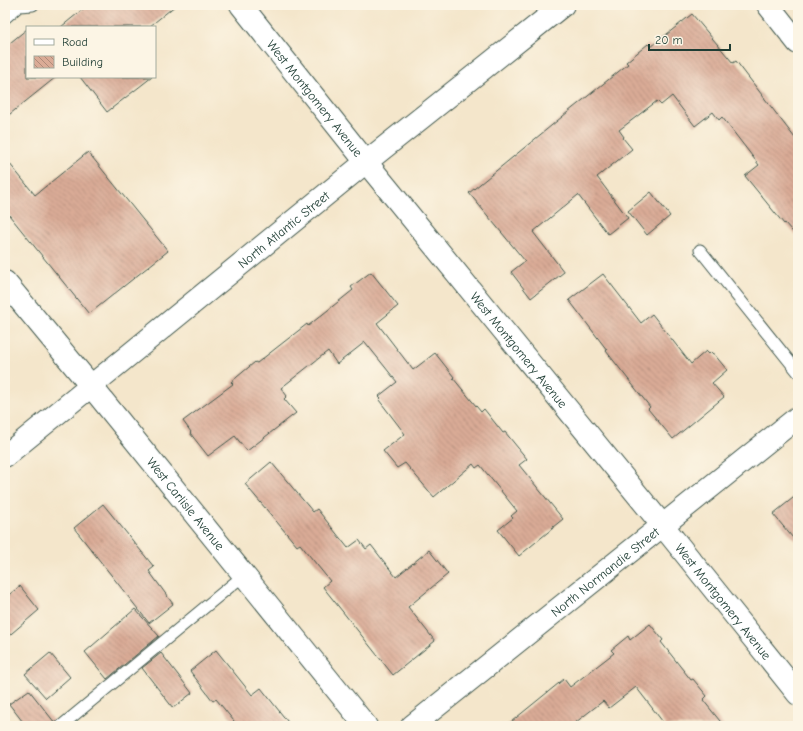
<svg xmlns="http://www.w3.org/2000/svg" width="803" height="731" font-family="'Comic Neue',sans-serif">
	<defs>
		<pattern id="building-back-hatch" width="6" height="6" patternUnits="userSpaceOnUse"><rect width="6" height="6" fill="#daab96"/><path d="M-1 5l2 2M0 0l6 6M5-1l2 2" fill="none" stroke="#b08c7b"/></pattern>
	</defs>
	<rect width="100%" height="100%" fill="#fcf5e5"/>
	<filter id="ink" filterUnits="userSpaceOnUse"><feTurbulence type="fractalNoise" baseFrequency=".025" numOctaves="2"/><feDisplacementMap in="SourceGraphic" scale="8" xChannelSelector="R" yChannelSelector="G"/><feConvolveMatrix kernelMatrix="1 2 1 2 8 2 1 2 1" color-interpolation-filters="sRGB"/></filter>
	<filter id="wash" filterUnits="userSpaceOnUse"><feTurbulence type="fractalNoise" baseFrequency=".012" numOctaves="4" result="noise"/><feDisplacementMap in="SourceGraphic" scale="16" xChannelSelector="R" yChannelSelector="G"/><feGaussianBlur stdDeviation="0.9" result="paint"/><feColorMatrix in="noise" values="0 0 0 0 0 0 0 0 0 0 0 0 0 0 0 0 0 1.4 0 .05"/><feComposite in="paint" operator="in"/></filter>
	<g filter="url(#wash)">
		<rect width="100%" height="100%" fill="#f4e6cb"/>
		<g id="blocks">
			<path fill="url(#building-back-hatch)" d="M88 5H176L149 27H61Z
				M692 14 733 63 736 61 798 142V238L785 223 784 224 745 176 759 165 722 117 719 120 713 112 695 126 672 96 661 105 657 101 619 130 624 137 623 138 632 149 597 177 628 218 608 234 578 195 533 232 564 272 531 298 511 272 525 261 469 193 568 112 628 64 626 62 648 44 651 47Z
				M27 29V77H56L5 118V47Z
				M80 77H152L107 112Z
				M88 152 168 251 89 314 5 210V158L35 195Z
				M651 192 670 216 647 235 628 211Z
				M371 272 398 306 377 323 413 370 435 353 454 377 453 378 481 412 484 409 503 433 505 432 527 459 519 465 563 519 553 527V528L519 556 498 530 513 518 511 516 517 511 480 465 476 468 473 464 434 497 405 463 397 468 383 451 405 434 379 400 381 398 379 396 397 382 365 342 337 364 328 351 281 388 287 396 284 399 296 413 247 451 235 436 208 456 190 433 191 432 183 421 233 384 231 382 255 362 257 363 307 324 308 326 353 290 351 287Z
				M603 274 641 323 652 314 691 364 706 351 709 354 711 352 713 354H714L727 370 712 383 724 397 673 439 648 409 650 407 606 351 607 350 569 300Z
				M271 462 313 512 317 509 348 548 359 540 366 549 371 545 396 577 429 550 448 574 408 607 435 641 393 675 323 587 330 581 300 544 297 546 245 484Z
				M798 494V544L773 514Z
				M103 504 154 567 149 571 173 604 149 623 74 528Z
				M20 586 39 610 5 639V598Z
				M135 609 159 636 107 679 85 652Z
				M650 624 663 640 661 642 691 680 693 679 707 696 703 700 724 726H666L636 687 609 708 603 701 571 726H506L564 679 570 687 614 653 611 650 628 636 630 640Z
				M216 650 252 695 261 688 291 726H238L216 699 213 701 190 671Z
				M50 653 70 677 46 698 25 674Z
				M161 653 192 693 173 708 142 668Z
				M29 690 55 723 54 726H26L9 704Z"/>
		</g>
	</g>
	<g filter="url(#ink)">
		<use href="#blocks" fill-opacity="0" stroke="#3f564b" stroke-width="1"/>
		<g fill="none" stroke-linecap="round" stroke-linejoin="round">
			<defs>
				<path id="service" d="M19 6 33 5
					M5 18 19 6 18 5
					M700 250 798 372
					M61 726 244 575"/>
				<g id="minor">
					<path id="s1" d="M241 5 366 162 663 526 798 694"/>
					<path d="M768 5 798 43"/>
					<path id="s2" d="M5 282 91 386 366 726"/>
					<path id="s3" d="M5 456 366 162 563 5"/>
					<path id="s4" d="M412 726 798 417"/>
				</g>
			</defs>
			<use href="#service" stroke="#3f564b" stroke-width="13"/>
			<use href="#minor" stroke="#3f564b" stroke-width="24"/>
			<use href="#service" stroke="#fff" stroke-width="11"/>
			<use href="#minor" stroke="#fff" stroke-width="22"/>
		</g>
	</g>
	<g text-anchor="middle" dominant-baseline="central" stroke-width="3" stroke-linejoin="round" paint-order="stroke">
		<g font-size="13" fill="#1f3d34" stroke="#fcf5e5">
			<text stroke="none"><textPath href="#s1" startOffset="119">West Montgomery Avenue</textPath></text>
			<text stroke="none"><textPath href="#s3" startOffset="359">North Atlantic Street</textPath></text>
			<text stroke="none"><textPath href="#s1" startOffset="443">West Montgomery Avenue</textPath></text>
			<text stroke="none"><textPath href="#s2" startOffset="286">West Carlisle Avenue</textPath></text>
			<text stroke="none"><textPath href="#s4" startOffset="247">North Normandie Street</textPath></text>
			<text stroke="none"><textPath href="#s1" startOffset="767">West Montgomery Avenue</textPath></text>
		</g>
	</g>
	<rect width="803" height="731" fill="none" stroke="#fcf5e5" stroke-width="20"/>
	<rect x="26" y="26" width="130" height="52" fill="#fcf5e5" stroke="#a4ab9e"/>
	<rect x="34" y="39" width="20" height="6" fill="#ffffff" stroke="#a4ab9e"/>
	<text x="62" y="46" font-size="12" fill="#1f3d34">Road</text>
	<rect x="34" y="56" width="20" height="12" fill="url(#building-back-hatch)" stroke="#a4ab9e"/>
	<text x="62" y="66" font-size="12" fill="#1f3d34">Building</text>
	<path d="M649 44v6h81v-6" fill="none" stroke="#1f3d34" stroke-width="2"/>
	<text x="655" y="44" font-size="12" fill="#1f3d34" stroke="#fcf5e5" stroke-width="3" paint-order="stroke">20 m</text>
</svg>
